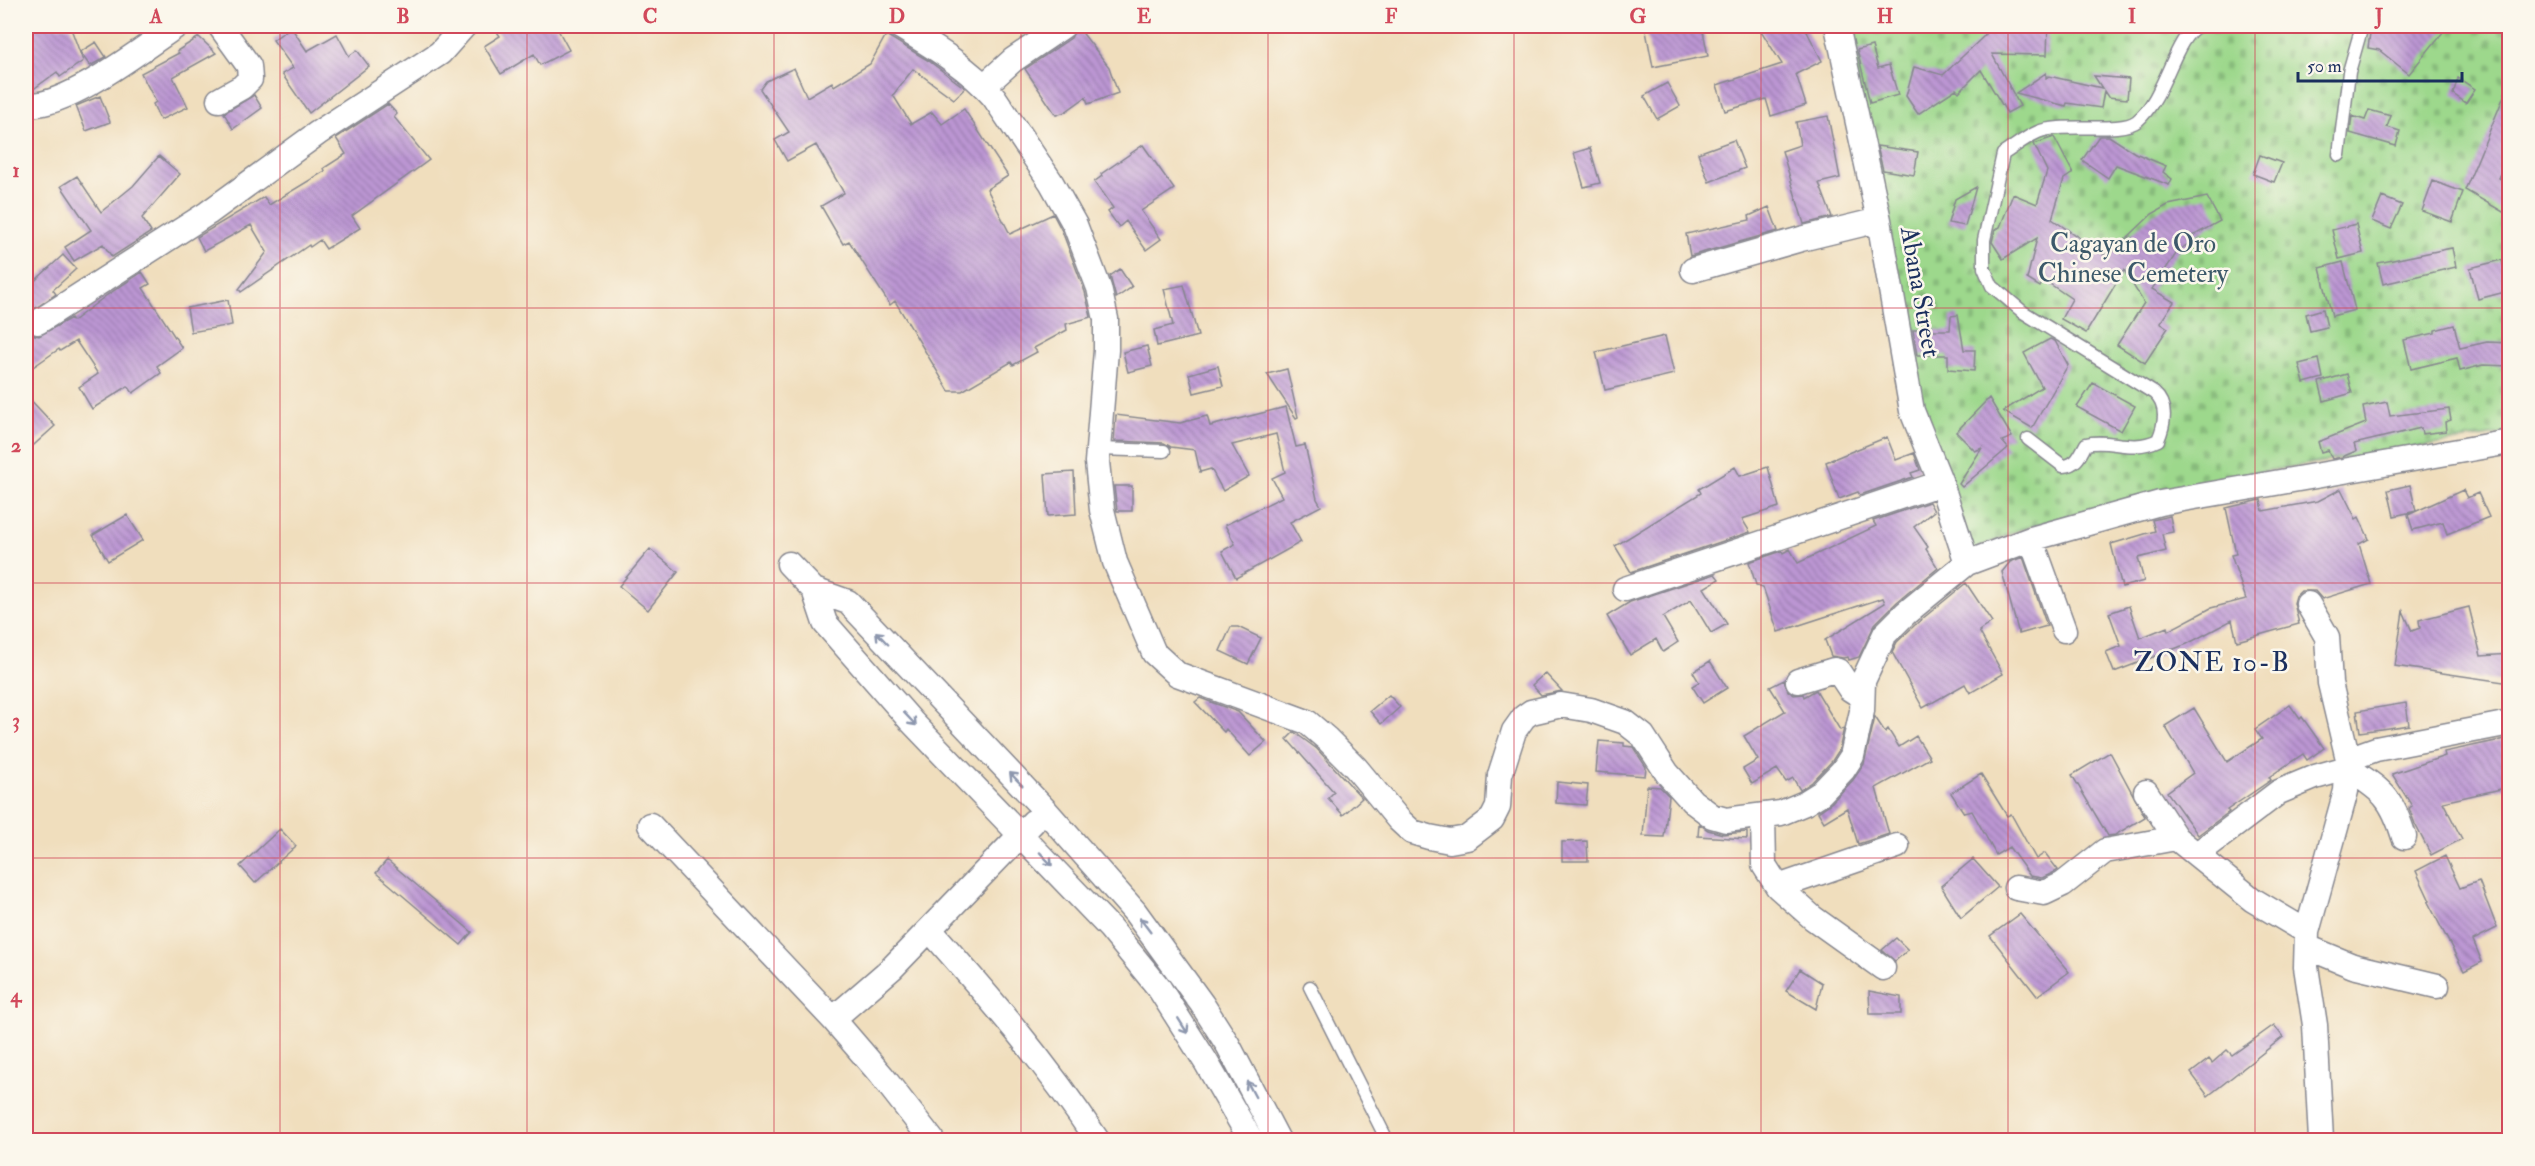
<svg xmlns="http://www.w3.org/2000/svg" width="2535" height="1166" font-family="'IM FELL Double Pica',serif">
	<defs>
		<pattern id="cemetery-stones" width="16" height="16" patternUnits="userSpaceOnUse" patternTransform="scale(1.5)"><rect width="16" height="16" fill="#9dd88c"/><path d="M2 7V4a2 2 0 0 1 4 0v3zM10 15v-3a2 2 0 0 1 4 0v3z" fill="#87ba7b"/></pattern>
		<pattern id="building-back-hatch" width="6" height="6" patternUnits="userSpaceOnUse" patternTransform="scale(1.5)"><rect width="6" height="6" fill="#bc96d3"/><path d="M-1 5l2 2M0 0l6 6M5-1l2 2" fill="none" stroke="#987bae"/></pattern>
	</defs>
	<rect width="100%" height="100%" fill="#fbf7ec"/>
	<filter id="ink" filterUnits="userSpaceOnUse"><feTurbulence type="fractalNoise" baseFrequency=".0167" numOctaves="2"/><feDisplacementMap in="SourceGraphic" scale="12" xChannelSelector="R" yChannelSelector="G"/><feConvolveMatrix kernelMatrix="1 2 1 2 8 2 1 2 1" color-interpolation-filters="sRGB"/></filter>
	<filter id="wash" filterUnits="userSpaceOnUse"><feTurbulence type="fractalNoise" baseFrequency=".008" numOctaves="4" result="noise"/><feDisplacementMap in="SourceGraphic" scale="24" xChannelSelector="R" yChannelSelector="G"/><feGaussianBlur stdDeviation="1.35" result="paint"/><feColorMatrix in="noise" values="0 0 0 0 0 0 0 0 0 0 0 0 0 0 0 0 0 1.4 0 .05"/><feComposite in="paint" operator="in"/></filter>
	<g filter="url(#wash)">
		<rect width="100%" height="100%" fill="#f0debd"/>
		<path fill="url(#cemetery-stones)" stroke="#5c8475" stroke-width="1.5" d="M1844 26H2509V433L2245 474 2130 499 2021 529 1969 552 1916 407Z"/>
		<g id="blocks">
			<path fill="url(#building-back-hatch)" d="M26 26H70L83 61 60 77 57 72 32 90H26V64L32 59 26 36Z
				M493 26H556L569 50 540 65 534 54 501 74 484 46 500 36Z
				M1077 26 1109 67 1118 93 1088 104 1086 97 1065 112 1056 115 1025 69 1071 38Z
				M1645 26H1702L1708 56 1653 67Z
				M1758 26H1804L1822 61 1796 74 1806 105 1771 116 1766 99 1725 111 1717 85 1782 64Z
				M1984 26H2048L2047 55 1992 54 2020 106 2007 113 1981 70 1959 92 1956 89 1918 114 1906 96 1914 67 1943 75 1985 35Z
				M2371 26H2448L2409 74 2379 50 2368 48Z
				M291 27 307 51 337 34 349 56 357 50 369 66 309 113 282 74 293 68 273 40Z
				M886 35 929 61 965 88 954 99 913 69 893 95 911 124 932 112 942 124 964 109 1008 176 987 189 1010 234 1053 214 1062 231 1085 292 1091 317 1066 324 1067 330 1034 348 1037 352 1013 365 1011 362 962 391H949L895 301 890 305 849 241 843 244 821 206 844 193 816 145 787 161 775 140 789 132 760 89 766 81 794 68 807 97 832 82 834 86 870 64Z
				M199 37 216 53 173 77 188 107 160 120 153 104 156 102 141 73 179 53 177 51Z
				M96 42 106 57 90 66 80 52Z
				M1872 46 1878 68 1889 65 1898 95 1870 103 1857 50Z
				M2046 73V78L2049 76 2102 88 2094 76 2129 79 2127 99 2108 97 2104 91 2101 108 2067 103 2066 106 2016 93Z
				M2458 78 2475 89 2466 103 2453 94Z
				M1667 83 1680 106 1657 119 1644 96Z
				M2509 84 2510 154 2499 178 2510 185V216L2465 190Z
				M254 95 262 108 233 129 224 113Z
				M100 96 110 122 86 131 76 106Z
				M388 104 397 114 394 117 429 160 352 216 360 228 326 249 320 240 310 247 309 245 241 292 239 289 267 252 251 225 204 251 197 237 264 197 269 205 325 171 324 168 346 154 336 138Z
				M2369 110 2391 116 2387 127 2400 131 2396 146 2350 133 2352 116 2365 120Z
				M1828 116 1840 178 1819 183 1832 217 1804 224 1782 151 1800 145 1796 122Z
				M2099 136H2109L2135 153 2166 166 2163 172 2172 179 2169 185 2116 165 2108 178 2082 160Z
				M2054 137 2073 173 2064 179 2052 219 2107 257 2152 214 2168 205 2207 197 2220 221 2189 238 2191 242 2178 251 2152 289 2174 302 2160 323 2168 328 2145 363 2117 345 2144 303 2124 270 2086 333 2061 319 2072 299 2044 280 2040 287 2027 279 2037 238 2003 259 1992 242 1995 230 2000 227 2013 194 2037 204 2047 171 2034 144Z
				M1734 140 1745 168 1709 182 1698 153Z
				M1143 145 1174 189 1141 211 1161 239 1146 250 1126 221 1119 227 1108 212 1113 208 1094 182 1102 176 1101 174Z
				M1877 146 1918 152 1914 175 1883 170Z
				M1590 148 1600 183 1584 187 1574 153Z
				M2260 155 2282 163 2274 182 2253 174Z
				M159 156 180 174 142 218 151 232 112 257 103 244 74 261 65 247 91 230 61 186 77 176 101 212 133 186Z
				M2433 181 2463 192 2452 222 2422 211Z
				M1976 187 1965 226 1948 223 1955 199Z
				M2382 197 2402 205 2391 229 2372 221Z
				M1769 207 1778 231 1690 256 1686 234 1750 220 1749 216Z
				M2356 224 2363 253 2339 259 2332 230Z
				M2452 248 2456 267 2383 284 2378 263Z
				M63 255 76 269 53 290 56 294 26 315V289Z
				M2502 260 2509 291 2478 299 2470 268Z
				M2343 262 2355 310 2332 316 2320 268Z
				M1120 269 1132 287 1116 298 1110 276Z
				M142 272 150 284 143 288 182 348 157 366 161 373 133 393 128 386 92 409 79 387 98 374 76 341 60 351 59 349 33 367 26 356V328L31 334 39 336 71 318 73 321 107 295Z
				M1184 285 1198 336 1157 346 1154 330 1173 325 1164 289Z
				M228 300 232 325 191 332 187 308Z
				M2323 309 2327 327 2310 331 2306 314Z
				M1958 315 1964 350H1975L1974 371 1948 369V355H1917L1913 330H1950L1951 316Z
				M2454 325 2460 348 2487 342 2510 343V366L2483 365 2460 371 2457 358 2411 369 2404 340 2435 333V330Z
				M1665 336 1674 374 1605 390 1596 352Z
				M2050 339 2055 341 2068 365 2032 428 2003 411 2042 387 2024 353Z
				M1147 346 1152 366 1128 372 1123 352Z
				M2319 359 2323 378 2304 383 2299 364Z
				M1218 366 1223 386 1194 393 1189 374Z
				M1287 369 1298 417 1296 418 1267 374Z
				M2347 374 2352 393 2324 401 2319 382Z
				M2093 383 2135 406 2121 431 2077 407Z
				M26 395 55 426 26 452Z
				M1989 398 2012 437 2002 441 2008 448 1962 487 1959 484 1982 448 1975 451 1956 432Z
				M2387 402 2390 416 2449 409 2451 420 2445 422 2446 431 2422 434 2421 428 2354 444 2356 451 2342 457 2332 459 2328 450 2321 452 2318 442 2366 423 2363 407Z
				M1286 407 1296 447 1305 445 1317 499 1321 506 1290 522 1301 542 1236 578 1222 551 1235 544 1225 525 1282 497 1272 478 1285 472 1276 434 1232 445 1249 476 1223 491 1211 469 1200 472 1195 450 1171 447 1164 443 1114 441 1116 415 1180 423 1207 416 1210 426Z
				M1887 437 1896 460 1914 453 1920 470 1911 473 1913 477 1860 495 1858 492 1839 499 1826 462Z
				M1735 467 1740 476 1768 467 1779 507 1742 519 1750 532 1631 572 1615 546 1701 493 1699 489Z
				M1074 472 1076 514 1048 516 1045 474Z
				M2410 485 2416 511 2394 516 2388 490Z
				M1114 486H1132V511H1117Z
				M2341 489 2356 519 2359 517 2369 539 2359 544 2371 584 2322 599 2315 591H2301L2296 596 2294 603 2299 624 2237 641 2232 620 2187 644 2114 672 2106 652 2121 646 2109 613 2129 606 2140 638 2167 627 2168 631 2211 608 2246 599 2231 555 2236 554 2226 508 2261 500 2263 511 2318 501Z
				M2463 490 2467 498 2478 493 2489 517 2447 534 2443 522 2413 530 2408 515Z
				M1929 502 1934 511 1914 527 1928 547 1926 549 1938 568 1897 602 1875 624 1859 657 1849 660 1848 657 1843 658 1831 656 1825 640 1885 603 1883 598 1778 632 1763 587 1756 585 1749 562 1782 551 1783 553 1790 549 1798 563 1876 526 1873 521Z
				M127 515 143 540 108 561 93 535Z
				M2170 516 2173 532 2162 534 2166 551 2138 558 2144 581 2122 587 2111 544 2155 531 2152 520Z
				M650 549 678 572 648 610 619 586Z
				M2023 557 2047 626 2019 634 2002 572 2010 562Z
				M1715 574 1719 579 1704 588 1727 624 1711 633 1691 600 1663 617 1678 642 1663 652 1656 639 1630 655 1607 616 1630 602Z
				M1966 583 1992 622 1979 631 2003 674 1970 693 1965 684 1923 708 1892 652 1897 642 1916 624Z
				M2469 607 2481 656 2510 654V683L2395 666 2403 611 2412 631 2420 628 2419 620Z
				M1231 627H1238L1261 638 1248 664 1220 651Z
				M1710 661 1727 688 1703 703 1692 686 1699 682 1693 672Z
				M1545 673 1562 691 1541 695 1532 685Z
				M1784 680 1788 691 1794 695 1803 694 1804 697 1816 690 1840 730 1844 728 1839 750 1832 761 1812 782 1800 790 1793 778 1786 782 1777 769 1752 784 1743 769 1758 760 1744 736 1785 711 1770 687Z
				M1389 695 1400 707 1381 724 1370 711Z
				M1200 698 1238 712 1266 742 1250 756 1226 729 1224 732 1195 702Z
				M2406 703 2409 725 2360 732 2357 711Z
				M2290 705 2300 719 2302 717 2324 748 2307 760 2303 754 2269 777 2271 780 2227 810 2229 812 2198 835 2167 792 2193 773 2165 726 2194 708 2227 762 2262 739 2255 729Z
				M1875 717 1885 732 1888 729 1899 747 1916 736 1930 758 1876 788 1889 834 1858 844 1847 808 1824 822 1818 812 1831 803 1853 780 1864 764Z
				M1294 732 1317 749 1362 798 1343 815 1328 798 1334 792 1287 739Z
				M2510 738V787L2443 802 2462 839 2431 855 2415 824 2409 808 2412 806 2392 774 2445 756 2444 752Z
				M1599 741 1624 743V746L1633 747 1646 767 1645 776 1596 772Z
				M2110 752 2145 817 2115 835 2108 836 2072 775Z
				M1981 774 2007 816 2011 814 2036 859 2045 853 2058 870 2055 872 2042 878 2030 876 2009 847 1996 855 1972 811 1964 813 1951 793Z
				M1557 782 1588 785 1586 805 1556 803Z
				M1647 786 1660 787 1669 796 1664 837 1643 836Z
				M1699 824 1708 830 1723 834 1747 832V839L1698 836Z
				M280 829 296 846 255 883 240 866Z
				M1587 841 1588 861H1562V842Z
				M2445 856 2460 888 2479 881 2497 928 2473 940 2482 962 2464 971 2428 902 2430 901 2416 871Z
				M1973 859 1998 887 1961 918 1941 886Z
				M387 860 472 932 461 945 376 873Z
				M2020 914 2069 972 2037 996 1990 936Z
				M1896 938 1908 950 1895 961 1882 950Z
				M1800 969 1822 983 1816 1009 1786 991Z
				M1869 991 1901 997V1014H1870Z
				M2274 1025 2283 1037 2208 1096 2191 1073 2209 1059 2212 1063 2227 1050 2232 1055Z"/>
		</g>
	</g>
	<g filter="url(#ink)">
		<use href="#blocks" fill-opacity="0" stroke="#86868e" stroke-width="1.5"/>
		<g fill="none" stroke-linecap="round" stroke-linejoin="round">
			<defs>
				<path id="lane" d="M2339 155 2349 72 2362 26
					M2028 439 2063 466C2077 465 2080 455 2086 444 2110 438 2131 453 2158 440 2165 424 2168 405 2154 393L2023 312 1992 286 1984 268V240L2003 154C2014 147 2026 137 2038 132 2061 122 2121 134 2137 121 2166 97 2174 37 2198 26
					M1097 449 1164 451
					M1310 987 1387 1140"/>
				<path id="street" d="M899 26C932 46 968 67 994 97L1051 182 1075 225 1099 288 1106 319V350L1097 462 1102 510 1115 562 1154 653 1177 674 1307 722 1327 739 1356 768 1399 820 1412 832 1429 837 1450 841 1467 838 1492 819 1498 807 1500 775 1514 731 1524 717 1531 712 1561 705 1591 710 1625 722 1643 736 1667 773 1692 801 1712 816 1726 820 1781 813 1805 803 1821 793 1843 770 1852 756 1862 711 1863 681 1885 634 1906 613 1967 563 2031 539 2160 503 2510 442
					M1837 26 1879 220 1912 411 1941 483 1967 563
					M984 86 1013 60 1063 26
					M219 100 242 87 250 79 249 66 220 26
					M26 104C62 111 145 47 176 26
					M1693 270 1801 239 1879 220
					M38 322 208 213 318 133 440 53 464 26
					M2031 539 2064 630
					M789 564 814 590 848 602 1045 810 1135 912 1202 1004 1228 1045 1278 1140
					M1625 589 1941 483
					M814 590 825 623 911 721 1110 928 1159 988 1206 1062 1251 1140
					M2308 604 2327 637 2330 683 2348 759 2346 791 2307 932 2306 967 2315 1025 2321 1140
					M1798 681 1834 670 1838 671 1850 689 1861 696
					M2348 759 2376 749 2510 723
					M2146 792 2176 838 2253 900 2307 932
					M1763 816 1764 865 1778 887 1897 846
					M650 825 833 1019 882 1076 932 1140
					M2197 854 2279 792 2315 777 2347 768C2382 790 2392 797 2404 837
					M1778 887 1813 918 1883 968
					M2016 888 2044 893 2063 884 2105 851 2176 838
					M930 930C991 999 1046 1063 1097 1140
					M2307 947 2353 966 2437 986
					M833 1019 892 968 1033 822"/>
			</defs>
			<use href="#lane" stroke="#86868e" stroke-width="15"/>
			<use href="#street" stroke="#86868e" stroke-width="27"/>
			<use href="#lane" stroke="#fff" stroke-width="12"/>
			<use href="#street" stroke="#fff" stroke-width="24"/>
		</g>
		<defs><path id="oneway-shaft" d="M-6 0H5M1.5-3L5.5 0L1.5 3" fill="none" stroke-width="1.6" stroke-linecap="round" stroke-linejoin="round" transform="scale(1.5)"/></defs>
		<g stroke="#8d97ae">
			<use href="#oneway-shaft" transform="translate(882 638) rotate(-134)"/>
			<use href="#oneway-shaft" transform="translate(910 719) rotate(47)"/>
			<use href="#oneway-shaft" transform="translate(1016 779) rotate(-134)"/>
			<use href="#oneway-shaft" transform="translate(1046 859) rotate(47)"/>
			<use href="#oneway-shaft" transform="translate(1145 925) rotate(-127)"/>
			<use href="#oneway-shaft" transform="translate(1183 1026) rotate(58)"/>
			<use href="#oneway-shaft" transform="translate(1251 1089) rotate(-118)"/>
		</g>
	</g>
	<path fill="none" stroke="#d1495b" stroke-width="1.5" stroke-opacity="0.55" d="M280 26V1140M527 26V1140M774 26V1140M1021 26V1140M1268 26V1140M1514 26V1140M1761 26V1140M2008 26V1140M2255 26V1140M26 308H2510M26 583H2510M26 858H2510"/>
	<g text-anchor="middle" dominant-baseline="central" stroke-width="5" stroke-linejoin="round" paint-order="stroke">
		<g font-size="26" fill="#3c596a" stroke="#fbf7ec">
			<text x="2133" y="244">Cagayan de Oro<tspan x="2133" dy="30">Chinese Cemetery</tspan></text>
		</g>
		<g font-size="26" fill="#1b2f5e" stroke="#fbf7ec">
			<text transform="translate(1920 292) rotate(80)">Abana Street</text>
		</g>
		<g font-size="27" letter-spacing="1.5" fill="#1b2f5e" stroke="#fbf7ec">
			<text x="2212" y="662">ZONE 10-B</text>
		</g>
	</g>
	<rect width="2535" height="1166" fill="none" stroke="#fbf7ec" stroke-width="66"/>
	<path d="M2298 72v9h164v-9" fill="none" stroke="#1b2f5e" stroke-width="3"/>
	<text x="2307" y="72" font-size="18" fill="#1b2f5e" stroke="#fbf7ec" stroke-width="4.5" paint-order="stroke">50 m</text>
	<rect x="33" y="33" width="2469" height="1100" fill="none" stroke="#d1495b" stroke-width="2"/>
	<g font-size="20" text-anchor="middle" font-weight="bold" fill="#d1495b">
		<text x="156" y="23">A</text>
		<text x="403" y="23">B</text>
		<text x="650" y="23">C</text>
		<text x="897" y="23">D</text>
		<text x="1144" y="23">E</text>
		<text x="1391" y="23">F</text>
		<text x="1638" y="23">G</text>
		<text x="1885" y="23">H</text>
		<text x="2132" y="23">I</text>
		<text x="2379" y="23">J</text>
		<text x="16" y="177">1</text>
		<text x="16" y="452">2</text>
		<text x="16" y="727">3</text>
		<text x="16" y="1002">4</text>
	</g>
</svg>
